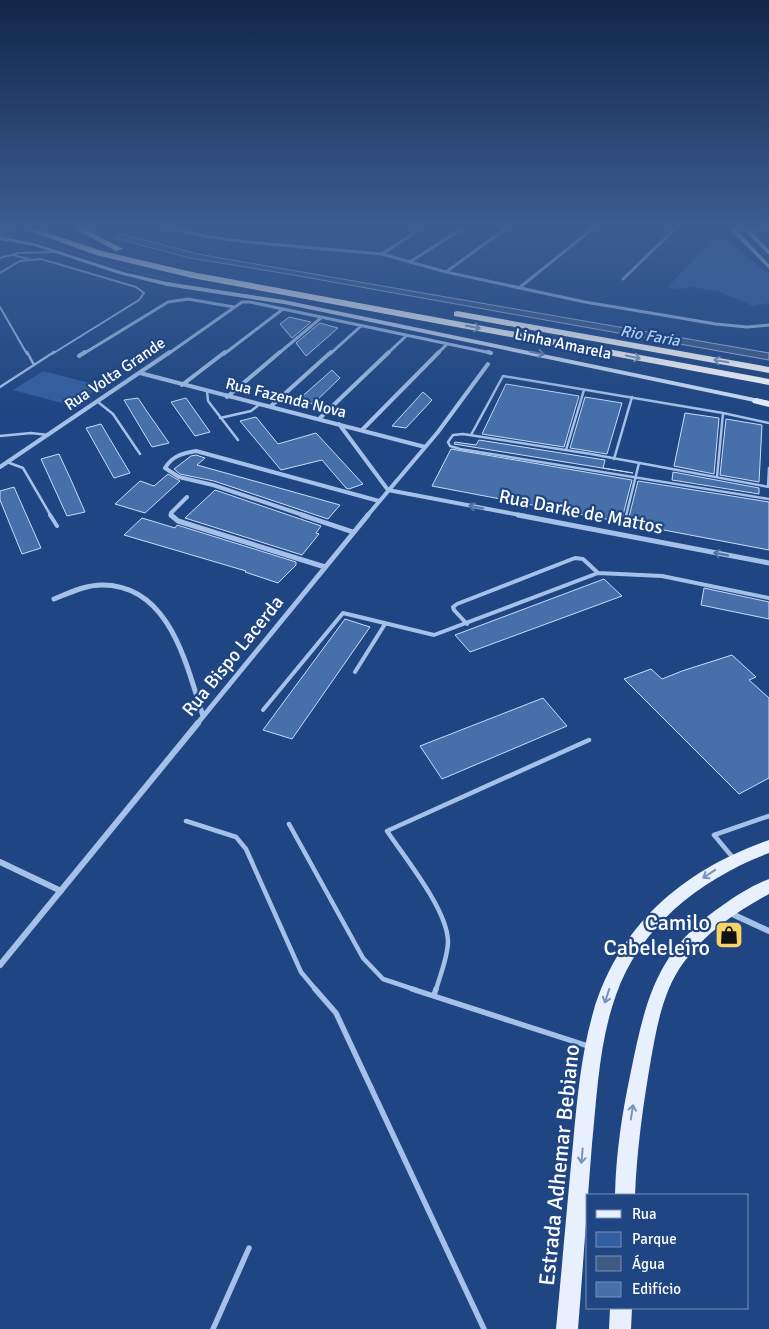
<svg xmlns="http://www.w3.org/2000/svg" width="769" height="1329" font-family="Signika,sans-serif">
	<rect width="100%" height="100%" fill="#1f4682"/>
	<path fill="#335fa0" d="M0 226 106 263 184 283C121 273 63 245 0 234Z
		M719 232 769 275V303L753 306 720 292 692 287 678 289 668 287Z
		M43 371 101 386 73 406 13 390Z"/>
	<path fill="#3e5b86" stroke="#99bbea" d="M121 234 198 254 769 353V360L288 274 190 258 114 238Z"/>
	<path fill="#4770ab" stroke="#c9dcf7" d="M289 317 311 322 292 338 280 324Z
		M320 323 338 328 306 356 296 343Z
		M332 370 340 378 313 404 298 400Z
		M506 384 579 396 564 447 482 434Z
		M423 392 432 400 406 428 392 426Z
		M585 397 622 403 607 454 570 448Z
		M138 398 148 413 169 443 152 447 124 400Z
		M186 398 210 432 195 436 171 402Z
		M685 413 719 418 714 474 674 466Z
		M256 417 278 444 316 433 363 484 349 489 346 488 322 460 281 470 240 421Z
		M726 419 762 425 759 482 720 475Z
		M101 424 130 473 114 478 86 428Z
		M479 440 605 460 603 468 633 473 454 444 455 442 476 445Z
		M451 449 632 480 623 515 626 519 629 517 638 481 769 502V550L432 486Z
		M59 454 71 480 85 512 67 516 41 459Z
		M196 455 205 458 197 465 340 505 328 519 214 481 180 474 174 469 191 456Z
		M673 472 759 488V494L672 480Z
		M168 474 180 481 145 513 115 504 140 481 154 486Z
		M14 487 41 548 22 554 0 500V491Z
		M215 490 321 526 316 533 319 534 302 555 185 518Z
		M142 518 175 528 177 525 296 562V565L278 583 245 572 246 571 124 535Z
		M604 579 622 596 470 652 455 635Z
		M704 588 769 602V619L701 605Z
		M345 619 370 627 292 739 263 730Z
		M732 655 756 677 749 680 769 698V778L739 794 624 679 651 669 662 679 682 671Z
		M543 698 567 726 442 779 420 746Z"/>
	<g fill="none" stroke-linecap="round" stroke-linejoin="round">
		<path stroke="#a5c1e9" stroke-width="2" d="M749 231 769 229
			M13 255 28 259
			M0 258 18 253 54 252
			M0 273 20 261 41 259 136 287 144 293 139 300 52 354
			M0 307 27 354"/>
		<path stroke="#a5c1e9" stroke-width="2.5" d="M34 365 54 352
			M0 387 34 365 27 352
			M207 391 208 401 238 440
			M98 402 113 414 140 454
			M220 418 251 411 260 404
			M471 435 503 376 723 413 769 423
			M0 436 31 433 48 435
			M566 450 584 390
			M614 459 632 397
			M7 462 23 468 51 516
			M717 477 723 413
			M768 487 769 468
			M769 487 591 454 463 434 453 435 448 442 450 446 460 449 769 499
			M626 516 639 463"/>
		<path stroke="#a5c1e9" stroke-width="4" d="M50 515 57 526
			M467 624 454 610 453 607 457 604 575 558 583 559 598 573
			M355 672 385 624
			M263 710 343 613 434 635 598 573 662 576 769 598"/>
		<path stroke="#a5c1e9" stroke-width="4.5" d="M186 821 236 837 246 849 301 972 316 990
			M289 824 363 958 383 979 416 990
			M734 859 714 835 769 816
			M436 990C440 975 448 957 448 941 447 909 405 858 387 831L589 740"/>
		<path stroke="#a5c1e9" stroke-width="5.5" d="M315 989 336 1013 484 1329
			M412 989 588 1046
			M434 995 436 989
			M213 1329 249 1248"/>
		<path stroke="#a5c1e9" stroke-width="3" d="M161 226 204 236 247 242 382 254 446 272 585 302 716 324 747 327 769 325
			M382 254 425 226
			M410 262 466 226
			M446 272 509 226
			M623 279 678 226
			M519 288 596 226
			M83 354 168 302 188 299 234 307
			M168 354 242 302H250L491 353
			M224 354 283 309
			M278 354 322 317
			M330 354 361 326
			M387 354 406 336
			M437 354 447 344"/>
		<path stroke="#a5c1e9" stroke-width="4" d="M488 352 491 353
			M79 356 85 352
			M140 373 425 447
			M182 385 225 352
			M227 397 280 352
			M270 407 331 352
			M320 418 389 352
			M339 424 388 490
			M362 430 439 352
			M0 467 170 352
			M388 490 525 516
			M171 516V513L187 497
			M306 516 213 485 179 477 165 468C172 456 183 453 196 451L379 501
			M367 516 438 432 488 364"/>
		<path stroke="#a5c1e9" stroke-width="5" d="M171 515 178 521 325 567
			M302 515 353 532
			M518 515 769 563
			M54 599C69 593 85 585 102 585 170 585 186 664 203 716
			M197 724 368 515"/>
		<path stroke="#a5c1e9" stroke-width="6" d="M0 862 61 891
			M730 913 769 931
			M0 965 198 723"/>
		<path fill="#d0dff7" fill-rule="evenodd" d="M727 226H733L769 264V269Z
			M740 226H746L769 250V255Z
			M0 236 37 244 123 272 167 282 284 300 769 401V405L284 304 167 286 119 274 34 246 0 240Z"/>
		<path fill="#e8f0fe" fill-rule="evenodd" d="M756 398 769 401V407L753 403 752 401Z
			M769 840V853C702 878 640 926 616 995 599 1042 597 1095 592 1144 587 1206 583 1267 578 1329H556C562 1267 567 1206 573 1144 577 1100 581 1055 593 1013 619 924 684 870 769 840Z
			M769 879V894C737 911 706 932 684 962 663 990 657 1026 651 1059 643 1105 637 1149 635 1195H615C616 1153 622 1113 631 1071 646 998 657 950 723 905 737 895 753 885 769 879Z
			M610 1308H632L631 1329H609Z"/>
		<path fill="#fff" fill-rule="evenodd" d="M16 226H27L102 251 192 272 769 379V385L192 278 96 255Z
			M70 226H80L123 249 116 251Z
			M457 311 769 367V373L454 316V312Z"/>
	</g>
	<defs><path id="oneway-shaft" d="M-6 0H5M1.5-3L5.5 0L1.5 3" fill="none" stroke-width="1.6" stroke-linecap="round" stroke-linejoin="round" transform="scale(1.25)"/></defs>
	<g stroke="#8499ba">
		<use href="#oneway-shaft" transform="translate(473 327) rotate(11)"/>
		<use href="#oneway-shaft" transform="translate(633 357) rotate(11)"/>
		<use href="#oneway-shaft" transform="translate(721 361) rotate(-170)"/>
	</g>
	<use stroke="#6683b1" href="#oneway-shaft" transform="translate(537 353) rotate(12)"/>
	<g stroke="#4e71a6">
		<use href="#oneway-shaft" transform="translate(476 507) rotate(-169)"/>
		<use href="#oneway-shaft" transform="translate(721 554) rotate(-169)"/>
	</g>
	<g stroke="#7992ba">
		<use href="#oneway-shaft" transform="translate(709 874) rotate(147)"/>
		<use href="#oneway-shaft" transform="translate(607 996) rotate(108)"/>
		<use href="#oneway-shaft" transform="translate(632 1112) rotate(-81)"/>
		<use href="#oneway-shaft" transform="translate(582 1156) rotate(95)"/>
	</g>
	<linearGradient id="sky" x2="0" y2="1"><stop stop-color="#112648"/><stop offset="0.55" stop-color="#3c5d92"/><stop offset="1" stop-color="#3c5d92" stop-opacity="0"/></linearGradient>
	<rect width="769" height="412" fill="url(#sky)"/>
	<defs>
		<symbol id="shop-square" viewBox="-11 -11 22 22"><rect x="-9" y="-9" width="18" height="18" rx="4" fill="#f7d365" stroke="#1f4682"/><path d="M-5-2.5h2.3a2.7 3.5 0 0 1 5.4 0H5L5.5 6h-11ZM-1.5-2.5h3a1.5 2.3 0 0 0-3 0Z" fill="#111"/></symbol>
	</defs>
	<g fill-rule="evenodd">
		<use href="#shop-square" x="713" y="919" width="32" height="32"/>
	</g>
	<g text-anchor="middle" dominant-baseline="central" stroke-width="4.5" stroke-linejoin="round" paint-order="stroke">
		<g font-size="16" font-style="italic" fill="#b1cbf0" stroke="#1f4682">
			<text transform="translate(650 336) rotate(10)">Rio Faria</text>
		</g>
		<g font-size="16" fill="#fff" stroke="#1f4682">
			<text transform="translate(563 344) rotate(12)">Linha Amarela</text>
			<text transform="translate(115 374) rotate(-34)">Rua Volta Grande</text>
			<text transform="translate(286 398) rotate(14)">Rua Fazenda Nova</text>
		</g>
		<g font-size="19" fill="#fff" stroke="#1f4682">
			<text transform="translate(581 512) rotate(11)">Rua Darke de Mattos</text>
			<text transform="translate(233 656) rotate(-51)">Rua Bispo Lacerda</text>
		</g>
		<g font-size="22" fill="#fff" stroke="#1f4682" text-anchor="end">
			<text x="710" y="922">Camilo<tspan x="710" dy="25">Cabeleleiro</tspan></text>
		</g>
		<g font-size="22" fill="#fff" stroke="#1f4682">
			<text transform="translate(559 1165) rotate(-84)">Estrada Adhemar Bebiano</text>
		</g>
	</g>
	<rect x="586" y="1194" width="162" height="115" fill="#1f4682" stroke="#7990b4"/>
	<rect x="596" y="1210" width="25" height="8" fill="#e8f0fe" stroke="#7990b4"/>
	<text x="632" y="1219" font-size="15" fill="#ffffff">Rua</text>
	<rect x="596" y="1232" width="25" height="15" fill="#335fa0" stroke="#7990b4"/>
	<text x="632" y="1244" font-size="15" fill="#ffffff">Parque</text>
	<rect x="596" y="1256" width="25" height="15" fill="#3e5b86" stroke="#7990b4"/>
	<text x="632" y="1269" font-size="15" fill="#ffffff">Água</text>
	<rect x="596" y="1282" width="25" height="15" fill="#4770ab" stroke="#7990b4"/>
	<text x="632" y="1294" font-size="15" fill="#ffffff">Edifício</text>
</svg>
